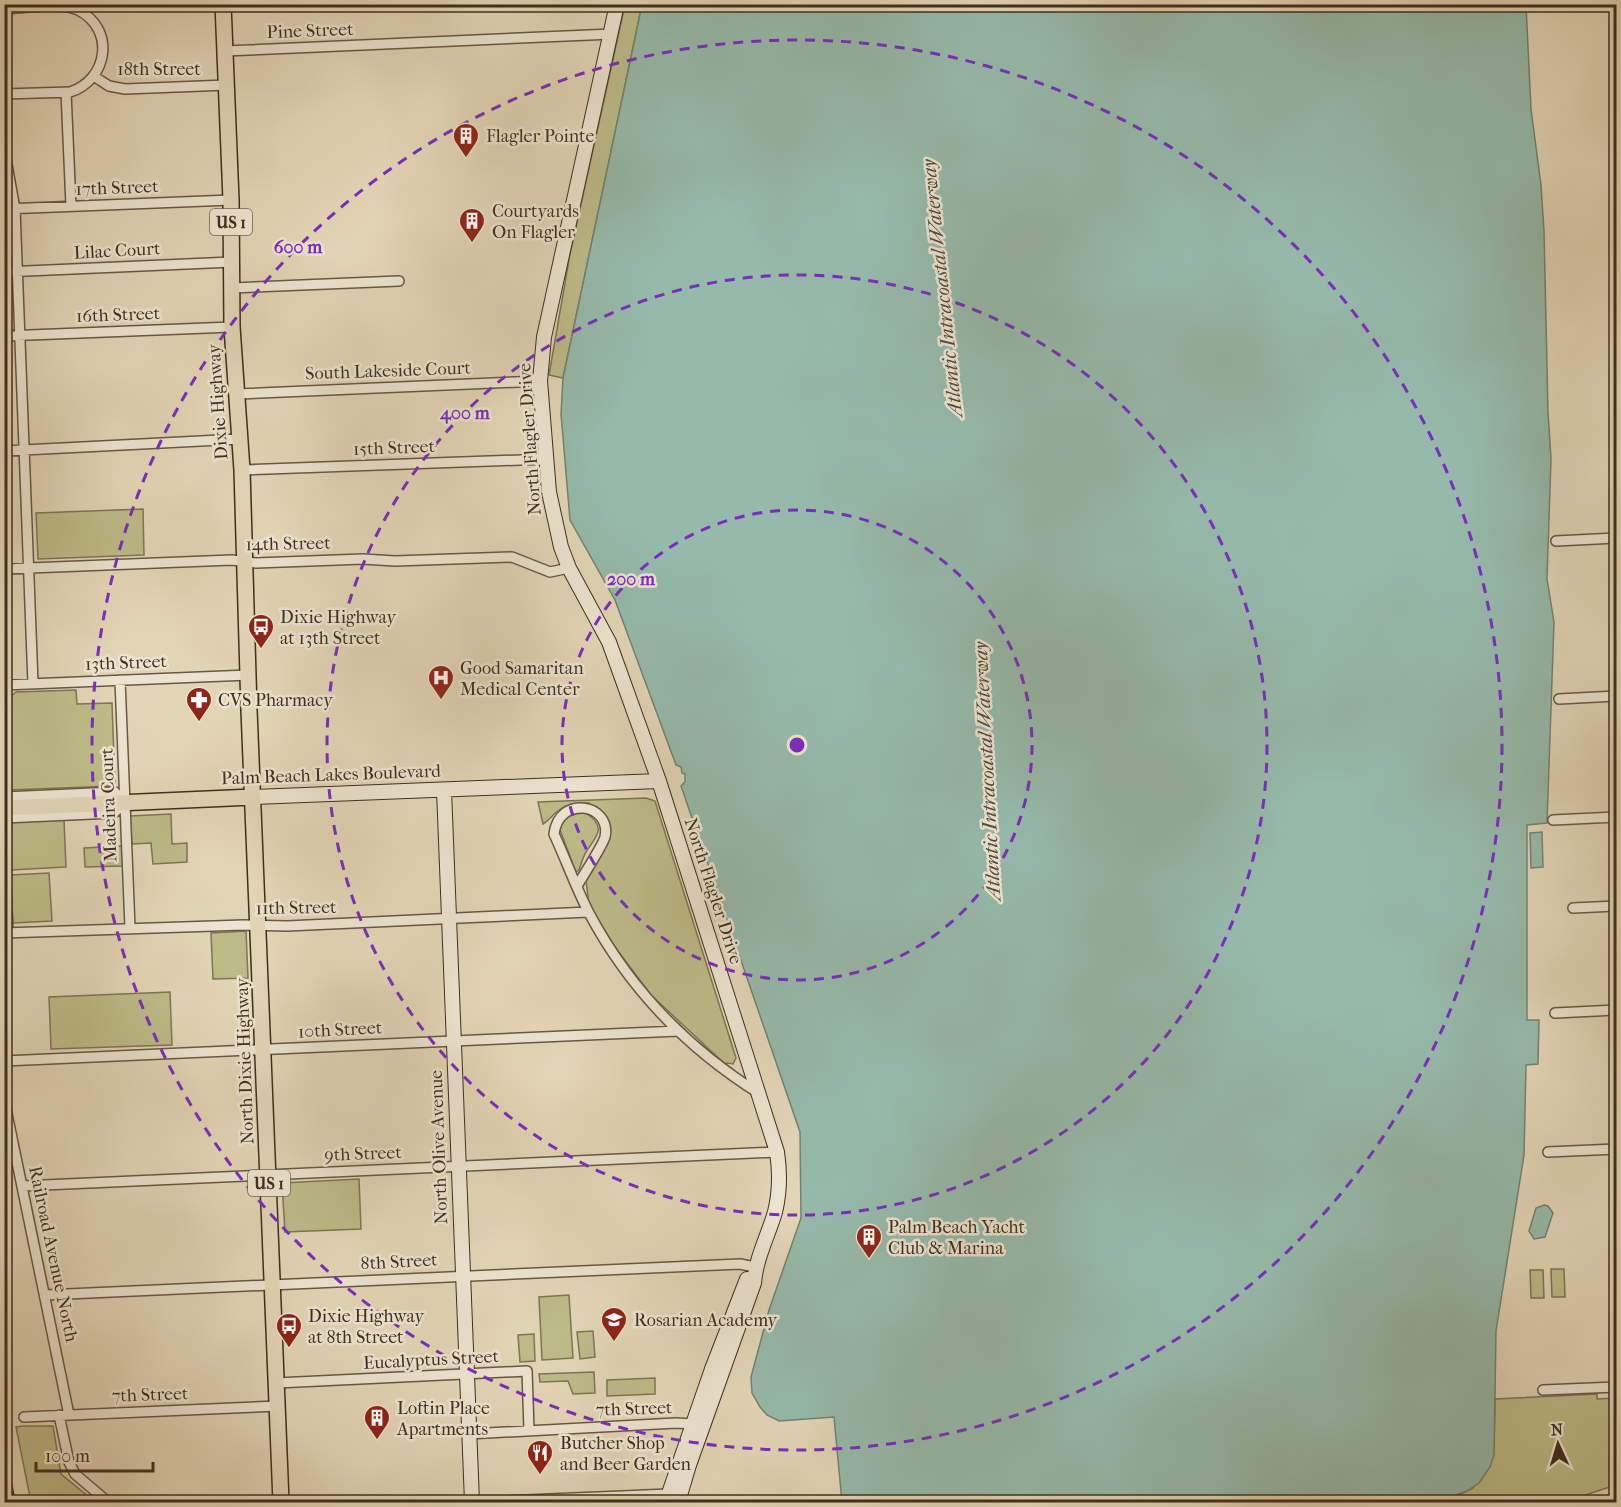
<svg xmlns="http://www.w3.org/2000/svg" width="1621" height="1507" font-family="'IM FELL French Canon',serif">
	<rect width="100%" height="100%" fill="#e2d5b6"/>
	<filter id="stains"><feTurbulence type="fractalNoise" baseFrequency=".00333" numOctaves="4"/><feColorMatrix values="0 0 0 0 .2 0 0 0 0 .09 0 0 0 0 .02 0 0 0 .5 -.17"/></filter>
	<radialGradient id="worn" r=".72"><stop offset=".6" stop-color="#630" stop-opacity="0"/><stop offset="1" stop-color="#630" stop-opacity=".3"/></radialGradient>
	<path fill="#bcbb88" stroke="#7e7554" stroke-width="1.5" d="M625 5H642L563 378 549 375 570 254Z
		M143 509 144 555 38 559 36 513Z
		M76 690 77 704 112 703 115 786 8 790 5 701 16 692Z
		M646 798 655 801 736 1058 733 1064 727 1063 726 1065 651 995 615 947 589 905 586 881 608 839 607 820 589 803C578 803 568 803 559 810 553 814 550 820 543 824L538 802Z
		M586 813C608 828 596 836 586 852 583 857 581 864 579 870L576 872 560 830 563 818 571 814Z
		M171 814 172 844 187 843V862L153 864 151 843 132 844 130 816Z
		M64 820 66 867 11 870 9 822Z
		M122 846 123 866 85 867 84 848Z
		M49 873 52 921 13 923 10 875Z
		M246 931 248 978 213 979 211 933Z
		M170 992 172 1045 51 1049 49 997Z
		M359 1179 361 1229 285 1232 282 1183Z
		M1551 1269H1564L1565 1297H1552Z
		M1530 1270H1543L1544 1298H1531Z
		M569 1295 573 1358 542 1360 539 1297Z
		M593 1331 595 1357 580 1359 577 1332Z
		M534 1334 535 1361 520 1362 518 1335Z
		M594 1372 595 1393 573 1394 568 1381 540 1382 539 1374Z
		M655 1378V1394L607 1396V1380Z
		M1597 1394V1399L1616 1398V1485L1564 1502H1449V1497L1461 1494 1473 1488 1494 1449 1495 1399Z
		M23 1426H53L61 1474 95 1502H31L16 1427Z"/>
	<path fill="#95b9aa" stroke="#738272" stroke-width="1.5" d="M642 5H1526L1531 109 1541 185 1544 231 1548 412 1551 459 1547 579 1554 622 1547 823 1527 825V1020H1539L1538 1064 1526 1065 1524 1155 1496 1331 1494 1455 1490 1467 1479 1483 1467 1491 1449 1497V1502H842L834 1417 779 1421 767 1415 760 1407 752 1393 751 1377 769 1310 801 1218 800 1132 681 786 685 782V774L682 773 681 767 676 765 615 600 570 520 561 414 563 378Z
		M1542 832 1543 867 1531 868 1530 833Z
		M1544 1205 1548 1206 1553 1213 1545 1237 1534 1239 1529 1231 1536 1208Z"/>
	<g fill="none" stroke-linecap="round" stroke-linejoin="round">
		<defs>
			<path id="street" d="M4 9C24 8 62 2 78 10 116 29 108 80 70 92L4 94
				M225 51 612 34
				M95 77 109 86 125 89 227 85
				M66 92 71 206
				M4 148 15 209 33 684
				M4 209 231 200
				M4 272 232 262
				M232 288 399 281
				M4 336 232 327
				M237 394 540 381
				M4 451 240 439
				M242 470 547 459
				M1556 541 1616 538
				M4 569 232 560 256 563 363 559 395 561 512 557 550 572 569 568
				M120 680 130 928
				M4 685 249 675
				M1559 699 1616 696
				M4 797 115 792 125 803 114 813 4 818
				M1553 820 1616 817
				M4 838 8 933
				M577 886C583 876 603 845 605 837 612 804 559 794 554 834 566 860 576 888 589 913 629 988 688 1049 760 1094
				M1573 908 1616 906
				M4 933 243 925 287 926 588 912
				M1555 1013 1616 1010
				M4 1061 678 1031
				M4 1099 69 1415
				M1548 1152 1616 1149
				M22 1186 777 1152
				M45 1295 740 1264 755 1267
				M277 1383 527 1371 529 1430
				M1543 1390 1616 1387
				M59 1415 69 1462 75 1474 108 1502
				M24 1417 278 1406
				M468 1434 676 1423 693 1424
				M478 1502 669 1494"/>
			<path id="secondary" d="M617 4 544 337 540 381 549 492 561 547 569 568 609 642 659 781 777 1152C780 1172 780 1192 775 1212 768 1236 756 1258 754 1283L689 1465 678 1502
				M444 790 472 1502
				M253 797 659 781
				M666 1502 712 1369 747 1279"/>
			<path id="primary" d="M223 4 231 200 232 327 242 470 249 710 281 1502
				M4 808 253 797
				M1612 1502 1616 1501"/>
		</defs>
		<use href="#street" stroke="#685845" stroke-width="12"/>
		<use href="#secondary" stroke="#3f2f1f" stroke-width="16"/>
		<use href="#primary" stroke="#3f2f1f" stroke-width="18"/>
		<use href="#street" stroke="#ece4d0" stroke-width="9"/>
		<use href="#secondary" stroke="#ece4d0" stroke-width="14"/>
		<use href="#primary" stroke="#e2d5b6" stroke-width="15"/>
		<defs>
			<path id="rail" d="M4 1457 14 1502"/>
		</defs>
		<use href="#rail" stroke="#3f2f1f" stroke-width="4.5"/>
		<use href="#rail" stroke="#ece4d0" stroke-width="2" stroke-dasharray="7" stroke-linecap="butt"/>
	</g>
	<g fill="none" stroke="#7b2cbf" stroke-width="3" stroke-dasharray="10 8">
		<circle cx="797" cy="745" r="235"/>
		<circle cx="797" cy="745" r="470"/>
		<circle cx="797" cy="745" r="705"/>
	</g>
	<defs>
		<symbol id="building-pin" viewBox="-11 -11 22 30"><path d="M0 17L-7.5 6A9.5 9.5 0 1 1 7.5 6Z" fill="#8f2418" stroke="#ece4d0"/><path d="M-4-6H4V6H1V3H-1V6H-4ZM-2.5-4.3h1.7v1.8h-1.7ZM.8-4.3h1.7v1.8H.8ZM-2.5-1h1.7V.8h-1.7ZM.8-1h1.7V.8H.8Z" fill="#fff"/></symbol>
		<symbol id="bus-pin" viewBox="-11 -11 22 30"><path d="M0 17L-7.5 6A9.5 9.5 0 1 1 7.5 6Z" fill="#8f2418" stroke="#ece4d0"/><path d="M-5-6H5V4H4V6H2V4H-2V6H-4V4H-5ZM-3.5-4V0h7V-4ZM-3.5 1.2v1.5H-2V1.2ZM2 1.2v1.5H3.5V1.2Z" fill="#fff"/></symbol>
		<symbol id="hospital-pin" viewBox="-11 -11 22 30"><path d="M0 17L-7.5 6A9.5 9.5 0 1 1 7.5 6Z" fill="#8f2418" stroke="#ece4d0"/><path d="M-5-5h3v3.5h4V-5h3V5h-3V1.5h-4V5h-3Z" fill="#fff"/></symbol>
		<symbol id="pharmacy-pin" viewBox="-11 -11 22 30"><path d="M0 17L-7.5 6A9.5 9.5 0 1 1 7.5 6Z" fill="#8f2418" stroke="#ece4d0"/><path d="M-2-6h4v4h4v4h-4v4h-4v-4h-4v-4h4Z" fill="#fff"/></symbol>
		<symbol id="school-pin" viewBox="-11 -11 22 30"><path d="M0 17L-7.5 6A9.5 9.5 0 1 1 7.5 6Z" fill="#8f2418" stroke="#ece4d0"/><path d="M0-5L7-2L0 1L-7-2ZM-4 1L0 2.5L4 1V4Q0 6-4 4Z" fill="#fff"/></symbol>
		<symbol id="restaurant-pin" viewBox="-11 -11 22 30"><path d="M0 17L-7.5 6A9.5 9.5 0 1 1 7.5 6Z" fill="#8f2418" stroke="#ece4d0"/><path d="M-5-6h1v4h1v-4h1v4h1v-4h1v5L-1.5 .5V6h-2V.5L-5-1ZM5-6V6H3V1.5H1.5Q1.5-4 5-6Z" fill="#fff"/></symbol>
	</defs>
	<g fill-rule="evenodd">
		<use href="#building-pin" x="451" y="121" width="30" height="40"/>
		<use href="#building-pin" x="457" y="206" width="30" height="40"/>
		<use href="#bus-pin" x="246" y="612" width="30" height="40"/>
		<use href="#hospital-pin" x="426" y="663" width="30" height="40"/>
		<use href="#pharmacy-pin" x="184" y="685" width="30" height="40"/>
		<use href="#building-pin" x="854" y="1222" width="30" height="40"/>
		<use href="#school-pin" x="599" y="1305" width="30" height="40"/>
		<use href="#bus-pin" x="274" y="1311" width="30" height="40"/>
		<use href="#building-pin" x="362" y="1403" width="30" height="40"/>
		<use href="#restaurant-pin" x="525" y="1438" width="30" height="40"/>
	</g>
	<g text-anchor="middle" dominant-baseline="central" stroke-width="5" stroke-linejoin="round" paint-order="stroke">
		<g fill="#ece4d0" stroke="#736554" stroke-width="1.5">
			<rect x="210" y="209" width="42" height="26" rx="4.5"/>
			<rect x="248" y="1170" width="42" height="26" rx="4.5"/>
		</g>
		<g font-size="16" font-weight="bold" fill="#3f2f1f">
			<text x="231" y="222">US 1</text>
			<text x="269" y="1183">US 1</text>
		</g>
		<g font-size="18" fill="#3f2f1f" stroke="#ece4d0">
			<text transform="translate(310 31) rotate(-2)">Pine Street</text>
			<text x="159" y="69">18th Street</text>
			<text transform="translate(117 188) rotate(-2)">17th Street</text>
			<text transform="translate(117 251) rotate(-3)">Lilac Court</text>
			<text transform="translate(118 315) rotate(-2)">16th Street</text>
			<text transform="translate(388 371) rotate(-2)">South Lakeside Court</text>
			<text transform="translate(218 402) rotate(-94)">Dixie Highway</text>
			<text transform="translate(530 439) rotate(-94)">North Flagler Drive</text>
			<text transform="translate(394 448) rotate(-2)">15th Street</text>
			<text transform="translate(288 544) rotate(-1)">14th Street</text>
			<text transform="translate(126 663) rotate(-2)">13th Street</text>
			<text transform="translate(331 775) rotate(-2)">Palm Beach Lakes Boulevard</text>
			<text transform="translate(109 805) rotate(-92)">Madeira Court</text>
			<text transform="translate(713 891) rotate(72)">North Flagler Drive</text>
			<text transform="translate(296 908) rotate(-1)">11th Street</text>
			<text transform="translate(340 1030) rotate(-3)">10th Street</text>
			<text transform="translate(245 1061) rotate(-92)">North Dixie Highway</text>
			<text transform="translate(439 1147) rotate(-92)">North Olive Avenue</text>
			<text transform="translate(363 1154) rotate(-2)">9th Street</text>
			<text transform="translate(53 1254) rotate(78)">Railroad Avenue North</text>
			<text transform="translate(399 1262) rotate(-3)">8th Street</text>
			<text transform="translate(431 1360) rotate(-3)">Eucalyptus Street</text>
			<text transform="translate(150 1395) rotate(-2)">7th Street</text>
			<text transform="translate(634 1409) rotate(-2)">7th Street</text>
		</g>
		<g font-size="18" fill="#3f2f1f" stroke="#ece4d0" text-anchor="start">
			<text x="486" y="136">Flagler Pointe</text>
			<text x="492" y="211">Courtyards<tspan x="492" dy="21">On Flagler</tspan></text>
			<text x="280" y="617">Dixie Highway<tspan x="280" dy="21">at 13th Street</tspan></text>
			<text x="460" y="668">Good Samaritan<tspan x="460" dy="21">Medical Center</tspan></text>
			<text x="218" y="700">CVS Pharmacy</text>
			<text x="888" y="1227">Palm Beach Yacht<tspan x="888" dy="21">Club &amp; Marina</tspan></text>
			<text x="308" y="1316">Dixie Highway<tspan x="308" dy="21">at 8th Street</tspan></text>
			<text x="634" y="1320">Rosarian Academy</text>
			<text x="397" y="1408">Loftin Place<tspan x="397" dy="21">Apartments</tspan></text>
			<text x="560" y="1443">Butcher Shop<tspan x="560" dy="21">and Beer Garden</tspan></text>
		</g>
		<g font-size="20" font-style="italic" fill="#504b3b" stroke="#ece4d0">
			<text transform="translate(942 288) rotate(-96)">Atlantic Intracoastal Waterway</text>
			<text transform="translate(987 771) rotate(-93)">Atlantic Intracoastal Waterway</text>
		</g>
	</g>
	<circle cx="797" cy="745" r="9" fill="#7b2cbf" stroke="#ece4d0" stroke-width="3"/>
	<g font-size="18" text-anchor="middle" font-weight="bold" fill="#7b2cbf" stroke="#ece4d0" stroke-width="5" stroke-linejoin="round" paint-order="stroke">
		<text x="298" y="253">600 m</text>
		<text x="465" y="419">400 m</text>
		<text x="631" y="585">200 m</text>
	</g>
	<rect width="1621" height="1507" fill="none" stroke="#e2d5b6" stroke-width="24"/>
	<rect x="6" y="6" width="1609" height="1495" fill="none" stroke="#3f2f1f" stroke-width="3"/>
	<rect x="12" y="12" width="1597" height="1483" fill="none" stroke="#3f2f1f" stroke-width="1.5"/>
	<g transform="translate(1558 1444) rotate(356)" stroke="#ece4d0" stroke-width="4.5" paint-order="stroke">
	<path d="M0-4.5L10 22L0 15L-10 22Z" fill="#3f2f1f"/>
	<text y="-9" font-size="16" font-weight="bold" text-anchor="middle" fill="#3f2f1f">N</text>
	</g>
	<path d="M36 1462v9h117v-9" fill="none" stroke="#3f2f1f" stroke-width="3"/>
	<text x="45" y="1462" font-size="18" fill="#3f2f1f" stroke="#ece4d0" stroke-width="4.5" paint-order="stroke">100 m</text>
	<rect width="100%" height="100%" filter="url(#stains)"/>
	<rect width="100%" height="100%" fill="url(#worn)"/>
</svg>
